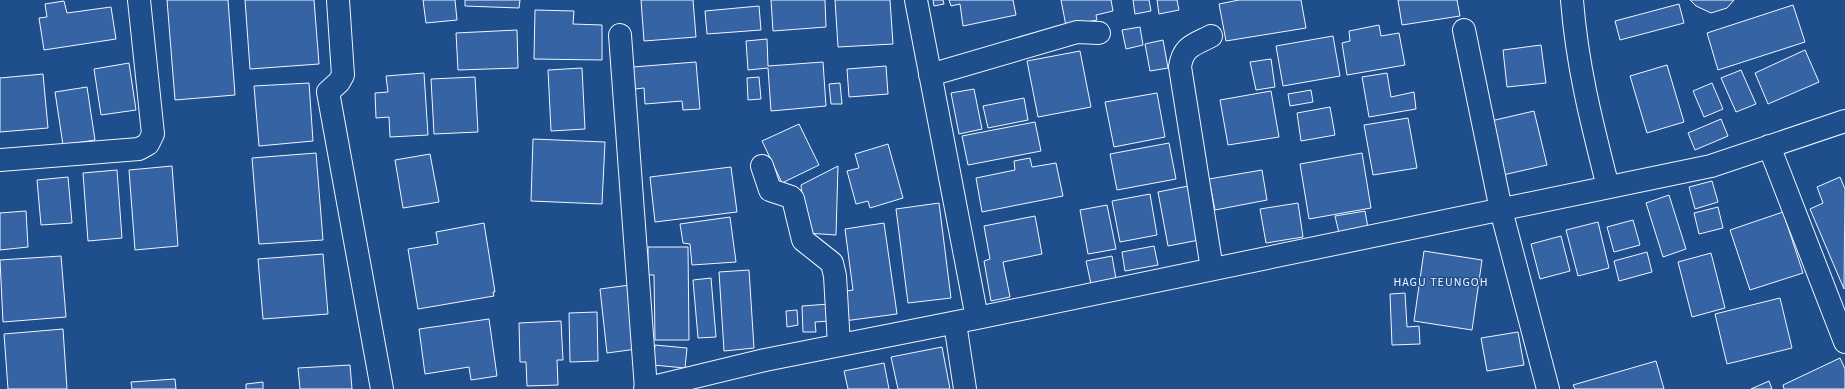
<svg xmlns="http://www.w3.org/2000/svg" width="1845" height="389" font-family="'Source Sans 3',sans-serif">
	<rect width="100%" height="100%" fill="#1f4e8c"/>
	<path fill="#3563a3" stroke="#f2f6ff" d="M167 0H228L235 95 175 100Z
		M245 0H314L319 64 250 69Z
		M423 0H455L457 20 426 23Z
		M465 0H520L519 8 465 6Z
		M641 0H693L696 37 644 41Z
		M771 0H825L826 27 773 31Z
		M835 0H890L893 44 838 47Z
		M933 0H943L944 4 934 6Z
		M949 0H1013L1016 15 963 26 960 4 951 6Z
		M1061 0H1111L1113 11 1096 15 1097 20 1066 26Z
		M1133 0H1149L1151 11 1135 14Z
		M1157 0H1177L1179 10 1159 14Z
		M1239 0H1301L1306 28 1226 41 1219 4Z
		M1398 0H1457L1460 16 1402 25Z
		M1690 0H1734L1727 8 1711 13 1696 6Z
		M64 1 67 13 111 7 116 39 44 50 39 18 47 17 45 4Z
		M1679 4 1684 23 1620 40 1615 21Z
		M1793 5 1805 42 1718 70 1707 33Z
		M759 6 761 30 707 34 705 11Z
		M535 10 574 11 573 24 602 25V60L534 59Z
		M1379 25 1381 36 1399 33 1405 65 1347 75 1342 43 1350 41 1349 31Z
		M1140 27 1143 45 1126 49 1122 30Z
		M517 30 518 68 458 70 456 33Z
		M1333 36 1340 76 1283 86 1276 46Z
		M767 39 768 66 823 62 826 106 771 111 768 68 748 70 746 41Z
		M1163 40 1168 68 1150 71 1145 44Z
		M1541 45 1546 83 1507 87 1503 50Z
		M1805 50 1819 82 1768 104 1755 73Z
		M1080 51 1091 107 1038 117 1027 61Z
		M1271 59 1275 87 1256 90 1250 62Z
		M696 62 700 109 683 110 682 101 645 104 644 88 635 89 633 67Z
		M129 63 136 110 101 115 94 69Z
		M1667 65 1684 122 1647 133 1630 76Z
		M886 66 888 94 849 97 847 69Z
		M582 68 585 129 551 131 548 70Z
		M1741 70 1756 104 1736 112 1721 78Z
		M424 73 428 135 390 137 389 117 376 118 375 93 388 92 386 76Z
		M1387 73 1391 97 1414 92 1416 109 1369 117 1362 77Z
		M43 74 48 128 0 132V78Z
		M475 77 478 132 434 134 431 79Z
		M759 77 761 99 748 100 747 78Z
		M309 83 313 141 259 146 254 86Z
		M840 83 842 104H831L829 84Z
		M1712 83 1723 109 1704 117 1693 91Z
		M87 87 95 140 63 145 55 92Z
		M974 89 982 129 959 134 951 93Z
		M1311 90 1313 102 1290 106 1288 94Z
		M1271 91 1279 137 1228 145 1220 100Z
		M1157 93 1165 137 1114 147 1105 102Z
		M1024 98 1028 120 988 128 983 106Z
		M1330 107 1335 135 1301 141 1297 113Z
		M1534 111 1547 165 1503 175 1491 121Z
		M1408 118 1417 168 1373 175 1364 125Z
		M1721 119 1728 136 1695 150 1688 133Z
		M1035 122 1041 151 968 165 962 136Z
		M799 124 819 165 782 183 762 141Z
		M533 139 605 142 602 204 531 201Z
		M1169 143 1176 179 1117 190 1110 154Z
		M888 144 903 198 870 208 868 201 856 204 847 171 859 168 855 154Z
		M316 153 323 240 259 244 252 158Z
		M1362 153 1371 208 1309 219 1300 164Z
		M430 154 439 202 403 208 395 160Z
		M1030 158 1032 167 1056 163 1063 196 982 212 976 178 1015 170 1014 161Z
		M172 166 178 246 135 250 129 170Z
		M838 166 836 235 806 233 801 185Z
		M731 167 737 212 655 222 650 177Z
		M117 170 122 238 88 241 83 173Z
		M1262 170 1267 200 1215 210 1209 179Z
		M68 177 72 223 41 225 37 180Z
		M1840 177 1845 189 1844 289 1810 209 1823 203 1817 187Z
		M1712 181 1718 202 1695 209 1689 187Z
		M1188 186 1199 240 1168 246 1158 192Z
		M1150 194 1157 235 1120 242 1112 201Z
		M1669 195 1686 249 1663 257 1646 203Z
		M939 203 951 298 908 303 896 209Z
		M1298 203 1303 237 1266 243 1260 209Z
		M1107 205 1116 249 1088 254 1080 210Z
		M1718 207 1723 228 1699 234 1694 213Z
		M26 211 28 247 0 250V213Z
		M1365 211 1368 228 1339 233 1335 216Z
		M1783 212 1803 273 1750 290 1730 230Z
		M1035 216 1042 254 1003 262 1010 297 991 301 984 261 990 259 984 226Z
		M730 217 736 262 692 265 690 244 683 243 680 224Z
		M1633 220 1640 245 1614 252 1607 227Z
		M1598 222 1609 268 1578 276 1566 230Z
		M484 223 495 292H493L494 296 418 309 408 249 438 244 436 232Z
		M884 223 897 314 844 321 840 292 853 290 845 229Z
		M1561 236 1570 271 1540 279 1531 244Z
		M1154 246 1158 265 1125 271 1122 252Z
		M648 247H688L689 340H655L654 275H648Z
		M1424 251 1482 260 1472 330 1414 321Z
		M1647 252 1652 272 1619 281 1614 261Z
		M1711 253 1725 308 1692 317 1678 262Z
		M323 254 328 314 263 319 258 259Z
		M61 256 66 317 3 322 0 260Z
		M1112 256 1116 279 1091 284 1086 261Z
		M749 270 754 348 724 351 719 272Z
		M711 278 716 337 698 338 693 280Z
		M630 285 637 349 607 353 600 289Z
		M1405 293 1407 327 1419 326 1420 344 1392 345 1390 294Z
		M1780 298 1792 348 1727 364 1715 314Z
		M829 304 830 321 815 322 816 332H803L802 306Z
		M797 310 798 325 787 327 786 311Z
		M597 312 598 361 570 362 569 313Z
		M489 319 497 376 471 380 469 367 425 374 419 329Z
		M561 321 563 360H557L558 385 527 386 526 362H520L519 323Z
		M63 329 67 389H8L4 334Z
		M1518 332 1524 365 1487 371 1481 338Z
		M655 345 687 348 685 368 653 365Z
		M942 347 950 389H898L891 357Z
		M1840 358 1845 369V389H1784L1783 385Z
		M1656 361 1664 389H1575L1573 385Z
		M884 363 889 389H848L844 371Z
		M350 365 352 389H300L298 368Z
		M175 379 176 389H132L131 382Z
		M1769 381 1772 389H1751Z
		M263 382V389H246V384Z"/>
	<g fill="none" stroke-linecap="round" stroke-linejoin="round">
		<defs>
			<path id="minor" d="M338 0 343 75 339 82 328 92 382 389
				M916 0 977 318
				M1572 0C1577 66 1592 124 1608 187
				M1464 30 1501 210 1548 389
				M620 35 646 389
				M1211 36C1194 45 1183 46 1180 67L1212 269
				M930 75 1077 32 1099 33
				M1769 146 1845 342
				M0 160 139 149 148 144 153 134 139 0
				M762 166 770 190 791 197 793 199 803 240 832 263 835 276 839 345
				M955 323 965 389
				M645 389 765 360 977 318 1711 166 1845 121"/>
		</defs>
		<use href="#minor" stroke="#f2f6ff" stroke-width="24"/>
		<use href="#minor" stroke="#1f4e8c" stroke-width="22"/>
	</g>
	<g text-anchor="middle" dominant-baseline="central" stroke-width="3" stroke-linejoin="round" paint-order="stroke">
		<g font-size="12" letter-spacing="1" fill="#f2f6ff" stroke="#1f4e8c">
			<text x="1441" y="282">HAGU TEUNGOH</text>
		</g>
	</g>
</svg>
